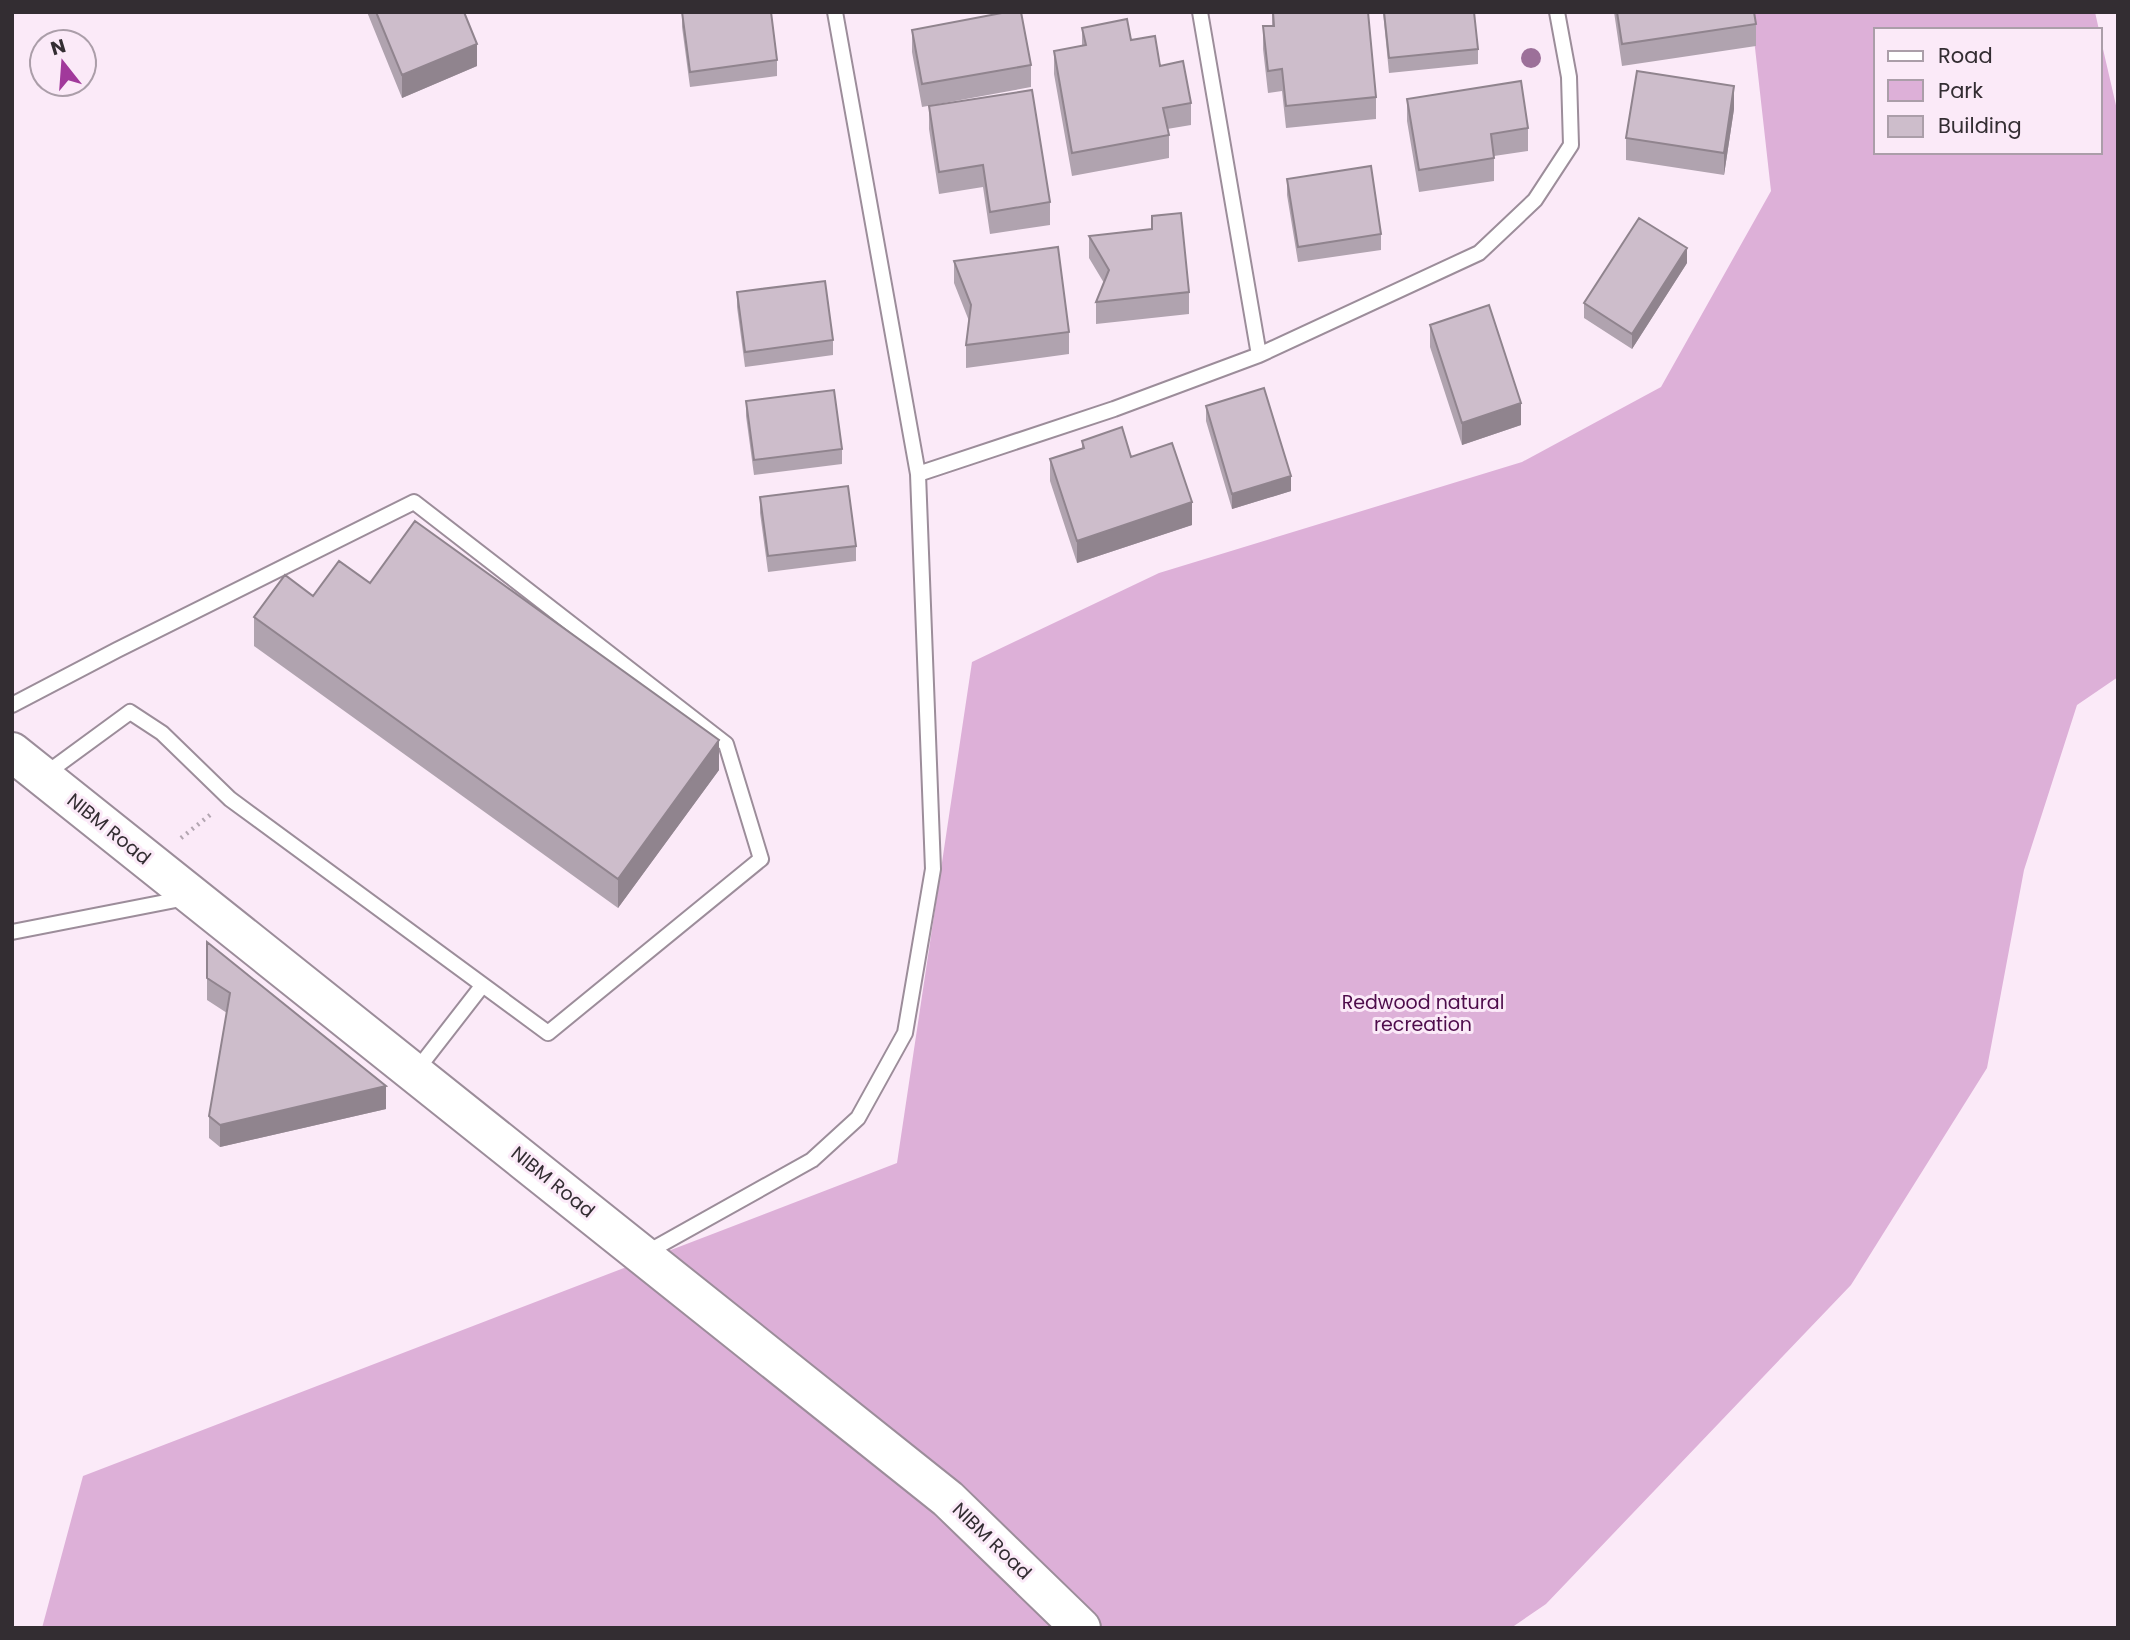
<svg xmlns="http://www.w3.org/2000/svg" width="2130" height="1640" font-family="Poppins,sans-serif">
	<rect width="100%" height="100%" fill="#fbeaf8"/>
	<path fill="#ddb0d8" d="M1751 12H2095L2099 30H1876V152H2100V36L2118 114V677L2077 705 2024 870 1987 1068 1851 1285 1546 1604 1511 1628H42L83 1476 897 1163 972 662 1159 573 1522 462 1661 387 1771 191Z"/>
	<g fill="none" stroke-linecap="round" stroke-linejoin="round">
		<defs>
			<path id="lane" d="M1259 355 1479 253 1535 200 1571 145 1569 77 1557 12
				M918 474 1114 409 1259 355 1200 12
				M12 705 117 650 414 502 726 744 761 859 548 1033 230 799 162 733 130 712 44 775
				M12 932 186 898
				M416 1071 482 986
				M644 1254 812 1160 858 1118 905 1033 933 869 918 474 835 12"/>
			<path id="secondary" d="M12 752 948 1499 1081 1628"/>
		</defs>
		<use href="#lane" stroke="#9c8d9a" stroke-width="18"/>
		<use href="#secondary" stroke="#9c8d9a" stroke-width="42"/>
		<path stroke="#b3a6b1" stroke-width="4.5" stroke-dasharray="2 5" stroke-linecap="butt" d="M181 838 210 815"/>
		<use href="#lane" stroke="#fff" stroke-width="14"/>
		<use href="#secondary" stroke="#fff" stroke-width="38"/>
	</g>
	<circle fill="#9c7099" cx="1531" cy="58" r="10"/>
	<path fill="#b0a3af" d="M367 12H464L477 66 402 98Z
		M682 12 777 60V76L690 87 682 27Z
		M1272 12H1368L1376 97V119L1286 128 1282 91 1268 93 1263 49V26H1272Z
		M1383 12H1474L1478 49V64L1389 73Z
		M1614 12H1754L1756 24V46L1622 66Z
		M1082 28 1131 40 1160 66 1191 103V125L1167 129 1169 135V158L1072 176 1054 74V51L1082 46Z
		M912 30 1031 65V87L922 107 912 52Z
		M1407 99 1528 128V151L1494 156V181L1419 192 1407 121Z
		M929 106 1050 202V225L990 234 983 187 939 194 929 129Z
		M1734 109 1724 175 1626 160V138Z
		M1287 179 1381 234V250L1298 262 1287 195Z
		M1152 216 1189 292V314L1096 324V302L1104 283 1089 258V236L1152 229Z
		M954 261 1069 332V354L966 368V345L969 321 954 283Z
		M1687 263 1632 349 1584 318V303Z
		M737 292 833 340V355L745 367 737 307Z
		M1430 325 1521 425 1462 445 1430 347Z
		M746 401 842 449V464L754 475 746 416Z
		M1206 406 1291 491 1232 509 1206 421Z
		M1082 441 1192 525 1077 563 1050 481V459L1082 448Z
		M760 497 856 546V561L768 572 760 513Z
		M370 583 719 770 618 908 254 646V617L313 596Z
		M207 942 386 1109 220 1147 209 1138V1116L227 1013 207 1000Z"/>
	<path fill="#90848e" d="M477 44V66L402 98V75Z
		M1734 86V109L1724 175V153Z
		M1687 248V263L1632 349V334Z
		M1521 403V425L1462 445V423Z
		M1291 476V491L1232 509V494Z
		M1192 502V525L1077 563V541Z
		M719 740V770L618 908V879Z
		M386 1086V1109L220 1147V1125Z"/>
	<path fill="#cdbdcb" stroke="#90848e" stroke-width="2" d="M376 12H464L477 44 402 75Z
		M682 12H771L777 60 690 72Z
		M1007 12H1021L1031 65 922 84 912 30Z
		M1273 12H1368L1376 97 1286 106 1282 69 1268 71 1263 26H1274Z
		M1384 12H1474L1478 49 1389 58Z
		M1617 12H1754L1756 24 1622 44Z
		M1127 19 1131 40 1155 36 1160 66 1183 61 1191 103 1163 108 1169 135 1072 153 1054 51 1086 45 1082 28Z
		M1637 71 1734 86 1724 153 1626 138Z
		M1521 81 1528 128 1491 134 1494 158 1419 170 1407 99Z
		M1032 90 1050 202 990 212 983 165 939 172 929 106Z
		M1371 166 1381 234 1298 247 1287 179Z
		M1181 213 1189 292 1096 302 1109 270 1089 236 1152 229V216Z
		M1639 218 1687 248 1632 334 1584 303Z
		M1058 247 1069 332 966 345 971 305 954 261Z
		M825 281 833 340 745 352 737 292Z
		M1489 305 1521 403 1462 423 1430 325Z
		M1264 388 1291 476 1232 494 1206 406Z
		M834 390 842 449 754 460 746 401Z
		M1122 427 1131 457 1172 443 1192 502 1077 541 1050 459 1084 448 1082 441Z
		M848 486 856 546 768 556 760 497Z
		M415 521 719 740 618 879 254 617 285 575 313 596 339 561 370 583Z
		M207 942 386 1086 220 1125 209 1116 230 993 207 978Z"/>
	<g text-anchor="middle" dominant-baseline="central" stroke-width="6" stroke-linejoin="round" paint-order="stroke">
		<g font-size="19" fill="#332d32" stroke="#fbeaf8">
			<text transform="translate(109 829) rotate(39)">NIBM Road</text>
			<text transform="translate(553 1182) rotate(39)">NIBM Road</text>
			<text transform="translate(992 1541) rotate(44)">NIBM Road</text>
		</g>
		<g font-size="19" fill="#4e0c4b" stroke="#fbeaf8">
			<text x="1423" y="1002">Redwood natural<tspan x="1423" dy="22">recreation</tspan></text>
		</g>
	</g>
	<rect width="2130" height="1640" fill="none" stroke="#332d32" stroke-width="28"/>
	<rect x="1874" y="28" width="228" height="126" fill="#fbeaf8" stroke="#ab9ea9" stroke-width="2"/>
	<rect x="1888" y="51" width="35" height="10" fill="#ffffff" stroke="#ab9ea9" stroke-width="2"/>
	<text x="1938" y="63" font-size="21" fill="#332d32">Road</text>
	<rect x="1888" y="80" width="35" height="21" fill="#ddb0d8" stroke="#ab9ea9" stroke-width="2"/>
	<text x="1938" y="98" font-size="21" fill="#332d32">Park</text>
	<rect x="1888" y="116" width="35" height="21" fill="#cdbdcb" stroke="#ab9ea9" stroke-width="2"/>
	<text x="1938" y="133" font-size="21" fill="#332d32">Building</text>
	<g transform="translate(63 63) rotate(343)"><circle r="33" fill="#fbeaf8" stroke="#ab9ea9" stroke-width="2"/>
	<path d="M0-5L12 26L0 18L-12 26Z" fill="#a1399b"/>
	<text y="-10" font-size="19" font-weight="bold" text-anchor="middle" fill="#332d32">N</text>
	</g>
</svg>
